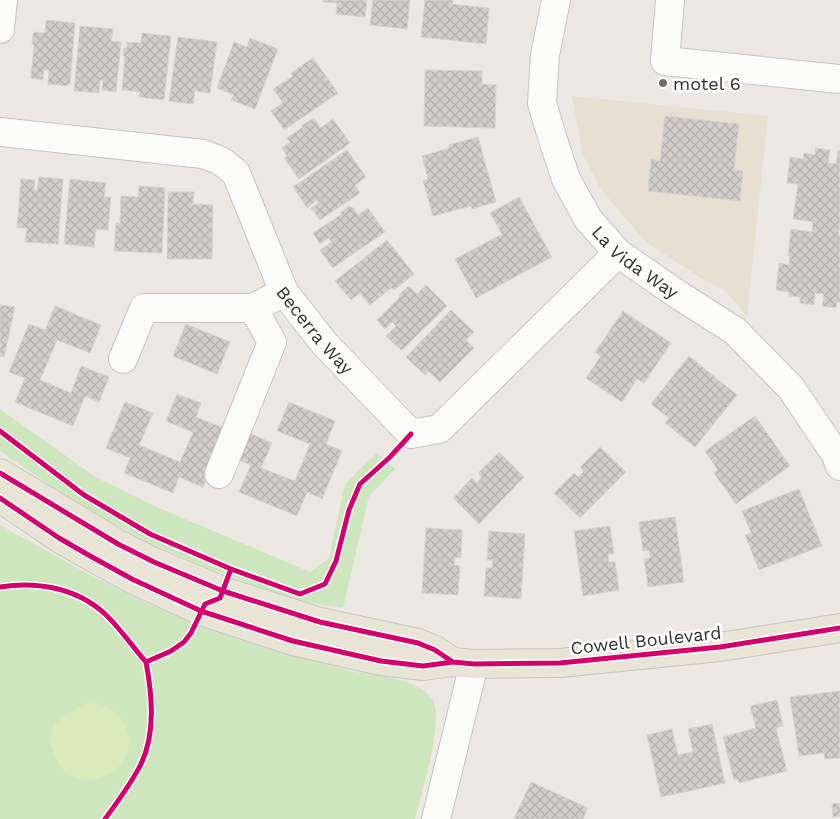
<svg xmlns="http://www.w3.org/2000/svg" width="840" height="819" font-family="'Work Sans',sans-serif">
	<defs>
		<pattern id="building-cross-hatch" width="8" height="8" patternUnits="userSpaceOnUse" patternTransform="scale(1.25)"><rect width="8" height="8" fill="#d1cecb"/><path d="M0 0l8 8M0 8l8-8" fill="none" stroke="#b4b1af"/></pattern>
	</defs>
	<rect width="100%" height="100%" fill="#ece8e4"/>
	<path fill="#e6e0d3" d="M572 96 768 116 747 316 726 292 701 278 647 243 618 210 599 186 582 153Z"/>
	<path fill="#cee6be" d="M0 409 97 478 159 508 310 572 329 558 345 484 377 453 395 469 369 496 343 608 298 601 207 568 153 544 83 508 0 451Z
		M0 525C45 550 90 576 136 598 194 625 253 646 314 661 326 664 339 668 351 671 374 676 421 677 433 701 444 721 421 795 415 819H0Z"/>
	<path fill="#d9eabb" d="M90 701C108 706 124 714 128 734 135 768 95 792 67 773 58 767 56 757 52 747 50 740 50 732 55 725 61 717 80 707 90 701Z"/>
	<path fill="url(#building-cross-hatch)" stroke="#d7d4d0" d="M323 0H367L365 17 336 14 337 3 323 2Z
		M373 0H410L407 29 370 25Z
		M425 0H453L452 4 489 8 486 44 421 37Z
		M46 20 75 23 70 84H68V86L48 84 49 70H44L43 80 31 78 34 45 32 44 33 34 35 32 45 33Z
		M80 26 113 29 111 41 121 42 116 92 102 90 103 80H100L99 93 74 91Z
		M142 33 171 36 164 100 139 97 140 92 122 90 125 56H123L124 48H127V42L141 43Z
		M178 37 217 42 210 93 195 91 193 104 169 101Z
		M250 38 278 49 255 109 231 100 234 95 217 88 234 42 247 47Z
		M313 58 338 93 284 130 271 111 283 103 273 89 293 76 291 73Z
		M425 70 482 71V84L496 85 495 128 424 126Z
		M665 116 739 124 734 170 743 171 740 201 648 191 651 159 660 161Z
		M314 118 321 128 333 119 350 143 299 179 284 158 287 156 282 148 290 142 287 138 303 127 301 126Z
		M478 137 496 202 472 209 471 206 433 216 423 181 428 179 422 156 449 148V145Z
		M816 148 830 150 828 163 836 164 838 151H840V225L838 235H840V302H837L836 308 822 306 824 294 815 293 814 305 800 303V297L789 296V292L776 290 779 263 789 265 790 256H788L791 229 812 232 813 222 793 219 798 184 787 183 790 157 803 159 804 153 815 155Z
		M347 150 366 177 355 185 360 193 320 220 311 208 319 203 317 200 307 208 293 187Z
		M39 177 63 179 58 244 25 242 27 228H17L21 179 35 180 34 190H37Z
		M70 179 106 183 104 197H111L108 230 96 229 94 247 64 244Z
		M139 186 165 188 162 253 114 251 116 223H120L121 196 138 197Z
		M168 192H194L193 204 213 205 212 259H167Z
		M519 197 552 257 476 298 455 259 502 234 490 213Z
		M349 206 352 207 358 215 368 208 385 232 334 267H332L320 250 332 242 328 238 320 244 313 233 342 214 340 213Z
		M387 240 414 274 394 290 391 288 370 305 360 293 351 300 335 281Z
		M426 285 447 306 403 349 401 350 386 336 396 326 392 322 385 329 377 320 401 296 399 295 407 287H410L417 294Z
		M0 305 15 307 4 357 0 356Z
		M55 306 101 325 90 353 57 340 40 380 71 393 81 366 109 377 99 402 85 396 73 426 15 402 25 378 9 372 29 324 45 330Z
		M451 310 474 332 466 340 474 348 440 382 428 371 425 375 406 357Z
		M623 311 671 343 644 383 637 379 622 402 586 378 601 356 595 352Z
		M186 324 230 342 217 374 173 356Z
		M689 356 737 395 695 447 665 423 669 418 651 404Z
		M177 394 201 403 196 417 226 429 203 487 179 477 173 493 124 473 130 458 106 448 125 402 153 413 139 445 180 462 193 432 166 421Z
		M289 402 335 421 326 444 342 451 322 499 307 492 297 516 239 492 251 465 236 459 247 432 272 443 261 468 295 481 310 444 277 431Z
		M755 416 790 466 736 504 714 473 718 470 705 451Z
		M600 447 626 472 580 518 554 493 574 473 578 477 584 471 580 467Z
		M499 452 524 477 479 524 453 498 472 478 477 483 482 477 478 473Z
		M799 489 822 546 759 570 745 535 751 533 742 511Z
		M675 517 684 582 648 587 644 559 650 558 649 550 643 551 639 522Z
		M610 526 614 554H608L609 562H615L619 590 583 596 574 531Z
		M426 528 462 530 461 558 455 557 454 565 460 566 458 595 422 593Z
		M489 531 525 534 521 599 484 596 486 568H492L493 560H487Z
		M840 691V758L825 759 824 753 799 756 790 697Z
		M777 700 783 726 776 728 787 771 739 783 738 779 734 780 723 737 756 728 750 706Z
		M712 724 725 783 661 797 647 735 672 729 678 755 693 752 688 729Z
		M531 782 588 808 583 819H514Z
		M840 803V816L833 817 832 804Z"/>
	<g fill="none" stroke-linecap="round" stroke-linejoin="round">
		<defs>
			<g id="minor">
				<path id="s1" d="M556 0 545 55 542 103 553 140 566 179 588 219 618 253 677 294 735 331 791 388 836 455 840 466"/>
				<path d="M670 0 665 61 840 79"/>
				<path d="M0 29 3 0"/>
				<path id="s2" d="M0 132 203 154 221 161 236 173 284 292 324 343 411 434 439 429 618 253"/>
				<path d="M123 359 144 308H253L284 292"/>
				<path d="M219 474 272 342 253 308"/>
				<path d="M436 819 474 664"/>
			</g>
			<path id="major" d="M0 473 118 544 154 562 223 591 320 622 418 643 435 650 453 662
				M0 498 59 538 92 557 132 579 201 611 293 641 381 661 423 666 453 662 474 664 560 663 720 647 840 628"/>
		</defs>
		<use href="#minor" stroke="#c5c4c5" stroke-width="30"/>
		<use href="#major" stroke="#c6c5c4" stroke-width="30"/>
		<use href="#minor" stroke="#fcfcfb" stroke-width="28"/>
		<use href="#major" stroke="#e8e4d6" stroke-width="28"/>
		<defs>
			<path id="cycleway" d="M0 431 84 495 150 534 231 569 300 594 325 584 336 561 349 510 360 484 390 457 411 434
				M0 473 118 544 154 562 223 591 320 622 418 643 435 650 453 662
				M0 498 59 538 92 557 132 579 201 611 293 641 381 661 423 666 453 662 474 664 560 663 720 647 840 628
				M0 587C37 581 77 588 105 614 120 628 132 646 146 662
				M105 819C118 801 131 784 141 764 156 733 152 694 146 662L171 651 184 642 191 633 205 604 220 598 231 569"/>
		</defs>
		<use href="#cycleway" stroke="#fff" stroke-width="8"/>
		<use href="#cycleway" stroke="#d6006c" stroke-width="5"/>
	</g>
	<circle fill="#706f6e" stroke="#fff" stroke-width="2" cx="663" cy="83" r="5"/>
	<g text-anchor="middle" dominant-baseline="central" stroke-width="5" stroke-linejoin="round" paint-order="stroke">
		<g font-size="18" fill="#2e2e2e" stroke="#fff" text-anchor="start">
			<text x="673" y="83">motel 6</text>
		</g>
		<g font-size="18" fill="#2e2e2e" stroke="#fff">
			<text stroke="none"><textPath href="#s1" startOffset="294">La Vida Way</textPath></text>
			<text stroke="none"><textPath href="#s2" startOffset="420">Becerra Way</textPath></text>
			<text transform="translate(646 640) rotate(-6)">Cowell Boulevard</text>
		</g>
	</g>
</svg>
